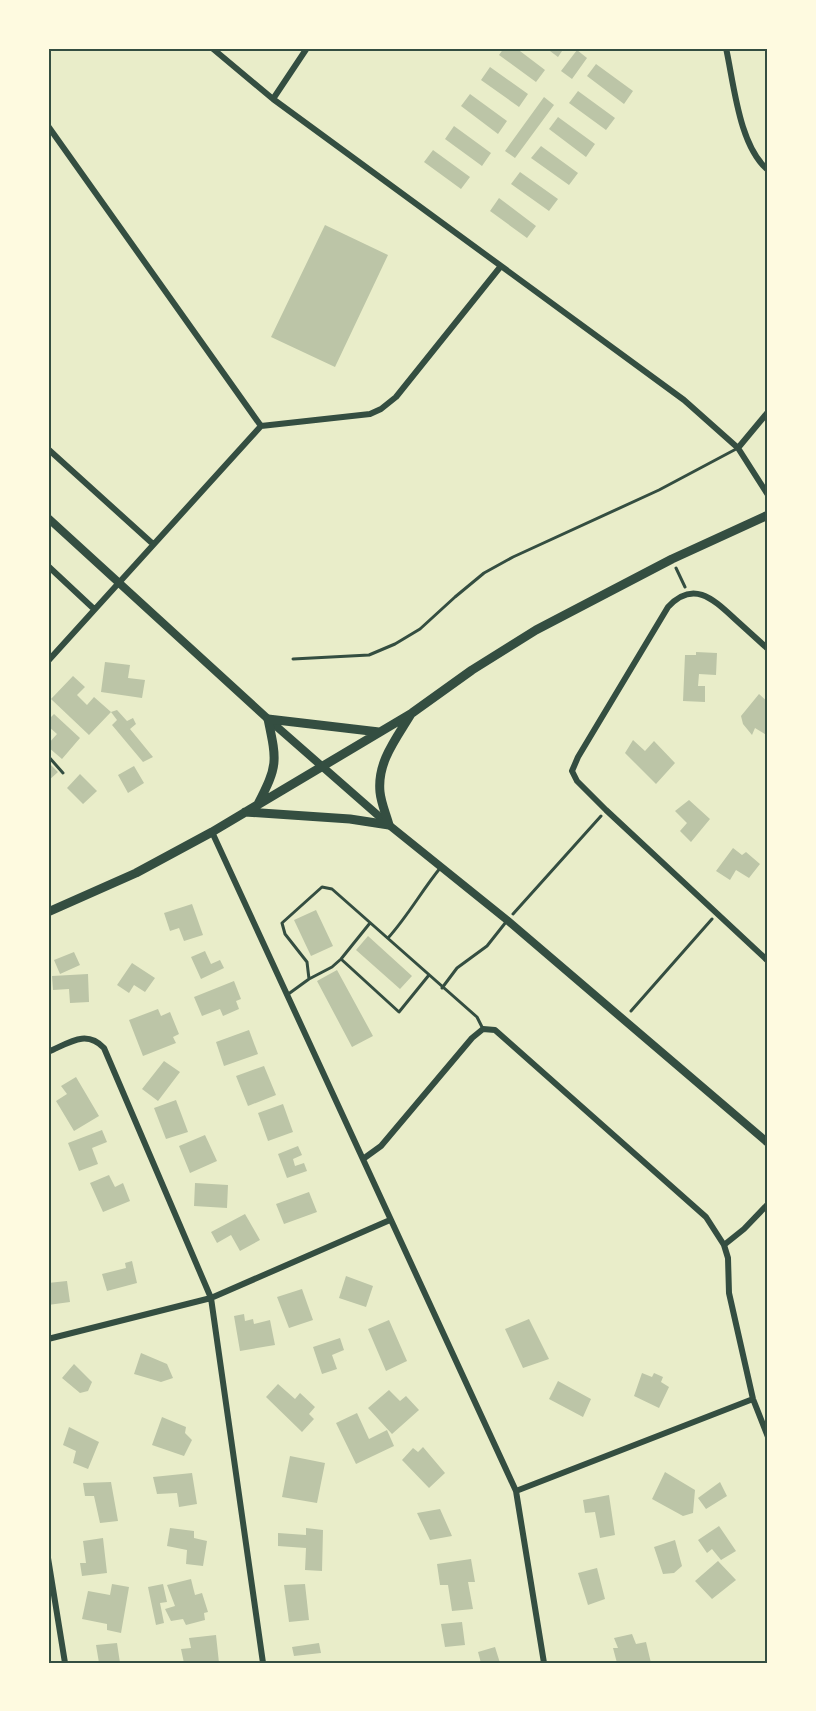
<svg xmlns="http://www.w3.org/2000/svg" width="816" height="1711" font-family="'Fira Sans Condensed',sans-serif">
	<rect width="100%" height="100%" fill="#e9edc9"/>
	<path fill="#bcc5a7" d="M504 48H516L545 70 536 82 499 55Z
		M546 48H564L558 57Z
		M577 50 587 58 572 79 561 71Z
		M596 64 633 91 624 104 587 76Z
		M490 67 528 94 519 107 481 80Z
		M578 91 615 118 606 130 569 103Z
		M470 94 507 121 498 134 461 106Z
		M544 97 554 105 515 158 505 151Z
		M558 117 595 144 586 157 549 129Z
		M454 126 491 153 482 166 445 139Z
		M541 146 578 173 569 185 531 158Z
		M433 150 470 177 461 189 424 162Z
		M520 172 558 199 549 211 511 184Z
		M499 198 536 226 527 238 490 211Z
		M325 225 388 255 335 367 271 337Z
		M696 652 717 653 716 675 699 674 698 686H705V702L683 701 685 655H696Z
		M105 662 130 665 128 678 145 680 142 698 101 692Z
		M73 676 85 687 77 695 87 705 94 697 111 712 89 735 51 699Z
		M759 694 768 702V736L755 728 752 735 743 724 741 716Z
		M117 710 127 721 133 718 136 724 130 729 153 757 143 762 112 725 117 720 111 712Z
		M54 714 80 738 62 759 48 747V744L57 734 48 726V720Z
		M633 740 645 751 654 741 675 763 656 784 625 753Z
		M48 762 58 772 48 781Z
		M134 766 144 783 128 793 118 775Z
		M80 774 97 791 83 804 67 788Z
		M689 800 710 819 691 842 680 831 687 823 675 811Z
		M733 848 742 855 746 852 760 864 749 878 736 870 730 880 716 871Z
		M192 904 203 935 184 941 179 928 170 931 164 913Z
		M316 910 333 946 311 956 294 920Z
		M368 936 412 976 400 989 356 950Z
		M205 951 211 964 220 960 224 968 201 979 191 957Z
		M74 952 80 965 60 974 54 960Z
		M132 963 155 978 145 992 134 985 129 993 117 985Z
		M337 970 373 1036 352 1047 317 981Z
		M88 974 89 1002 70 1003 69 989 53 990 52 976Z
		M234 981 241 999 236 1001 239 1009 223 1016 220 1009 202 1016 194 997Z
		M158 1009 161 1016 170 1012 179 1034 173 1037 176 1043 143 1056 129 1020Z
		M249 1030 258 1054 224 1066 216 1042Z
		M164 1061 180 1072 158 1101 142 1089Z
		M264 1066 276 1095 248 1106 236 1076Z
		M76 1077 99 1116 74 1131 56 1101 67 1094 61 1086Z
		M176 1100 188 1132 166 1139 154 1108Z
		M283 1104 293 1132 268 1141 258 1113Z
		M102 1130 107 1142 92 1148 98 1164 79 1171 68 1143Z
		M205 1135 217 1161 190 1173 179 1146Z
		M298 1146 302 1155 293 1159 295 1166 304 1163 307 1171 287 1178 278 1154Z
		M109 1175 115 1187 123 1183 130 1201 103 1212 90 1183Z
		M195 1183 228 1185 227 1208 194 1206Z
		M309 1192 317 1212 284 1224 276 1204Z
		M245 1214 260 1240 240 1251 231 1235 217 1243 211 1232Z
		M132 1261 137 1283 107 1291 102 1274 126 1268 125 1263Z
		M346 1276 373 1286 366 1307 339 1298Z
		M67 1281 70 1302 48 1305V1283Z
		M302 1289 313 1320 289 1328 277 1297Z
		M244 1314 245 1321 253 1319 254 1324 270 1320 275 1345 240 1351 234 1316Z
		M529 1319 549 1359 523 1368 505 1329Z
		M389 1320 407 1361 386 1371 368 1329Z
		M340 1338 344 1350 332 1355 337 1369 322 1374 313 1347Z
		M141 1353 167 1364 173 1378 161 1382 134 1374Z
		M74 1364 92 1382 88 1391 80 1393 62 1378Z
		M642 1373 652 1377 654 1373 663 1377 661 1382 669 1387 659 1408 634 1396Z
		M558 1381 591 1399 583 1417 549 1399Z
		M278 1384 295 1399 300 1393 315 1407 309 1414 314 1419 302 1432 266 1397Z
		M389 1390 400 1401 406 1396 419 1410 392 1434 368 1408Z
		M357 1413 369 1439 387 1430 394 1446 356 1464 336 1423Z
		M162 1417 186 1427 185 1433 192 1440 184 1456 152 1445Z
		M69 1427 99 1442 88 1469 73 1463 76 1451 63 1445Z
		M423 1447 445 1473 429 1488 402 1460 413 1448 418 1452Z
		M290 1456 325 1463 317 1503 282 1497Z
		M665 1472 695 1490 693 1513 683 1516 652 1499Z
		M192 1473 197 1504 179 1507 177 1493 157 1494 153 1477Z
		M111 1482 118 1521 100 1523 94 1496H85L83 1483Z
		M720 1482 727 1496 706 1509 698 1498Z
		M609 1495 615 1535 600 1538 595 1512 585 1513 583 1500Z
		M440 1509 452 1536 430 1540 417 1513Z
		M719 1526 736 1551 721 1560 712 1549 707 1553 698 1540Z
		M170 1528 194 1531V1538L207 1541 203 1566 186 1564 187 1550 167 1546Z
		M306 1528 323 1530 322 1571 305 1570 306 1548 278 1546V1533L306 1535Z
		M103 1538 107 1573 82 1576 80 1563H86L83 1541Z
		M675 1540 682 1566 674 1573 663 1574 654 1547Z
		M471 1559 475 1582H468L473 1609 452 1611 448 1585H440L437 1564Z
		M718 1561 736 1580 712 1599 695 1581Z
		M597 1568 605 1599 588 1605 578 1573Z
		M191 1579 195 1595 202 1593 208 1612 204 1613 205 1620 186 1625 183 1619 171 1621 165 1609 175 1606 167 1585Z
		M112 1584 129 1587 121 1633 107 1630V1624L82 1619 88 1591 110 1595Z
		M163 1584 167 1602 160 1603 164 1623 156 1625 148 1587Z
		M305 1584 309 1620 289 1622 284 1585Z
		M462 1622 465 1645 445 1647 441 1624Z
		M632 1634 636 1644 646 1642 651 1663H617L613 1648H618L614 1638Z
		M216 1635 219 1663H184L181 1649 191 1648 189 1638Z
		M117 1643 120 1663H99L96 1645Z
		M319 1643 321 1653 294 1656 292 1647Z
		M495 1647 500 1663H481L478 1652Z"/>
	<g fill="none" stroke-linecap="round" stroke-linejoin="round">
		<path stroke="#344e41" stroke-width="3" d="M676 568 685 587
			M513 914 601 816
			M631 1011 712 919"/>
		<path stroke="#344e41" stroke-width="3" d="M293 659 369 655 395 644 420 629 455 597 484 573 513 557 659 490 738 448
			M48 756 63 773
			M388 938C408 916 422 890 441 867
			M341 959 399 1012 429 975
			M309 979 307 962 285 934 282 923 322 887 332 889 477 1017 483 1029
			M442 988 457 968 487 946 506 922
			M287 995 309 979 332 967 341 959 370 923"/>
		<path stroke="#344e41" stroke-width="6" d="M212 48 273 99 684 400 738 448 768 495
			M726 48C734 84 739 146 768 170
			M273 99 307 48
			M48 126 261 426
			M738 448 768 412
			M48 449 153 544
			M48 566 94 609
			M768 649C757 639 747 630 736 620 714 600 694 579 668 607L578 757 572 771 577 781 606 810 768 961
			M48 661 261 426 370 414 381 409 396 397 501 266
			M212 832 516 1491 544 1663
			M48 1052C69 1043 86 1029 104 1048L211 1298 263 1663
			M363 1159 381 1146 472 1038 483 1029 495 1030 706 1217 724 1245 728 1258 729 1293 753 1399 768 1437
			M724 1245 744 1229 768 1204
			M48 1339 211 1298 390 1220
			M516 1491 753 1399
			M48 1558 65 1663"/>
		<path stroke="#344e41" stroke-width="8" d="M48 518 268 719 389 825 507 920 768 1143"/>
		<path stroke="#344e41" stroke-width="9" d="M258 804C278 765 277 762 268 719L379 732
			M245 812 350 819 389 825C386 814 381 803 380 792 377 762 396 739 411 714
			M48 912 136 873 212 832 412 713 472 670 536 630 672 559 768 515"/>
	</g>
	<rect width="816" height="1711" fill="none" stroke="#fefae0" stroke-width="99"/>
	<rect x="50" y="50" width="716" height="1612" fill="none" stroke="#344e41" stroke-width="2"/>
</svg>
